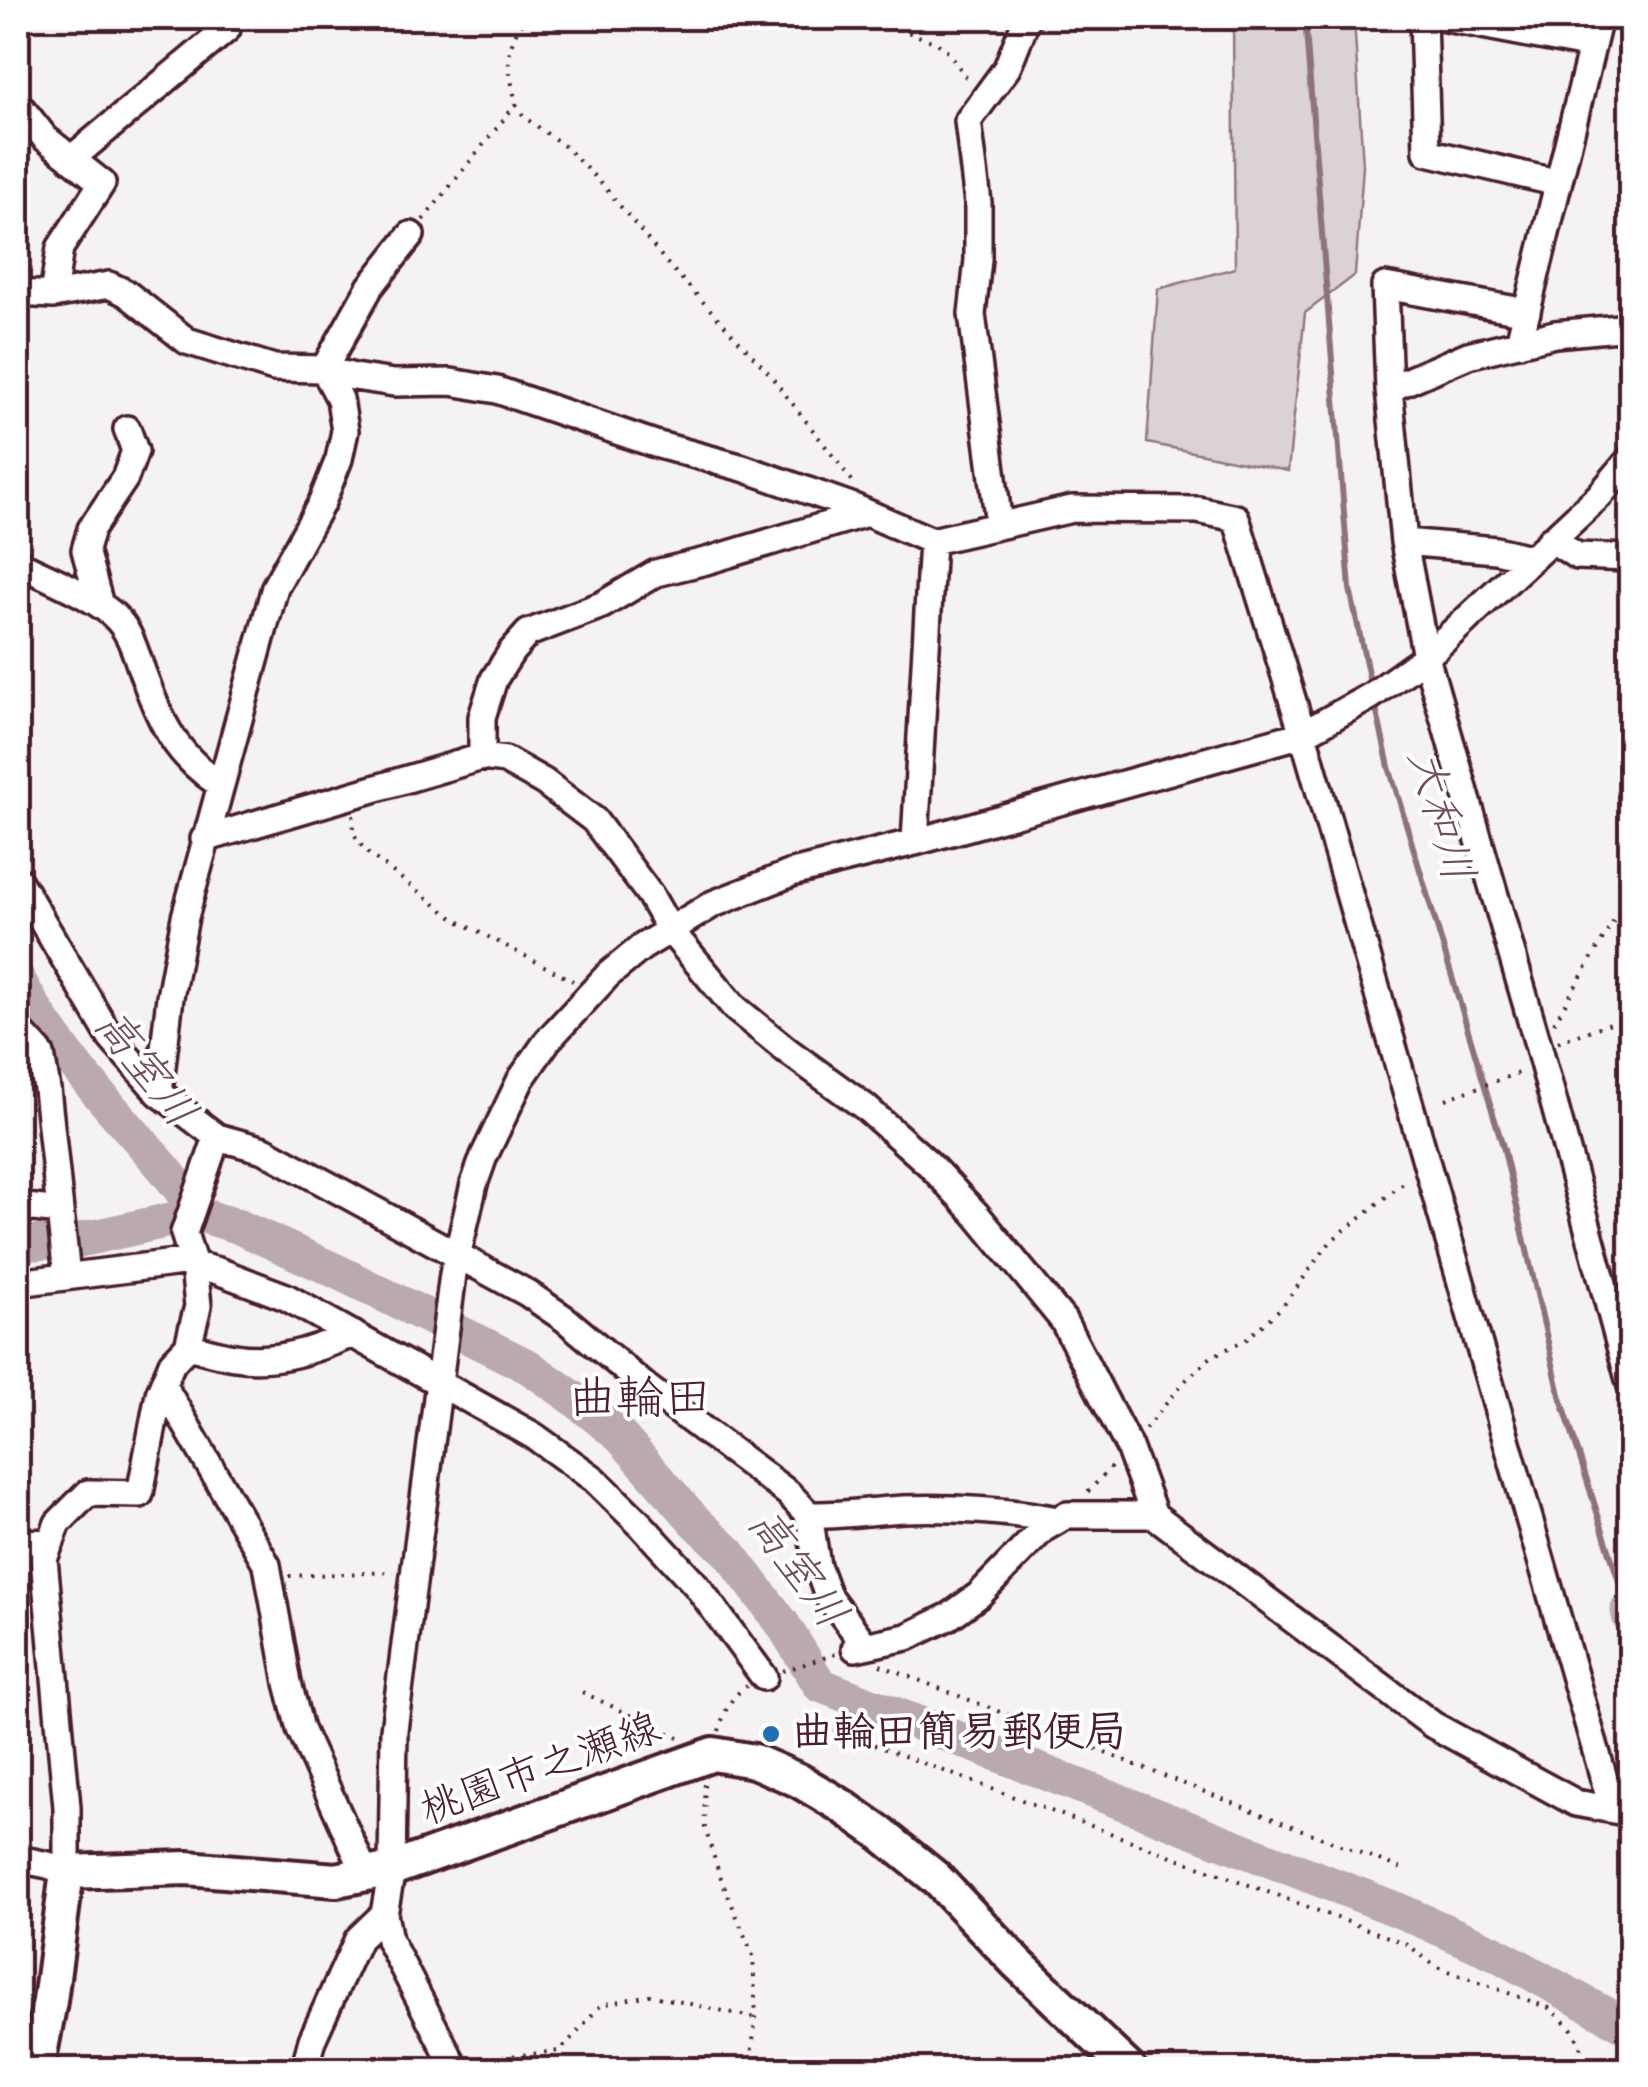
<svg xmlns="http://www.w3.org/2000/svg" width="1648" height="2087" font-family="'Indie Flower','Klee One',sans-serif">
	<rect width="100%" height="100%" fill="#f4f2f2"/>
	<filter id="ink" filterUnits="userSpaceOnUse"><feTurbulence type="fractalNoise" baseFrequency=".01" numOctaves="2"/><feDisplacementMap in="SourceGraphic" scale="20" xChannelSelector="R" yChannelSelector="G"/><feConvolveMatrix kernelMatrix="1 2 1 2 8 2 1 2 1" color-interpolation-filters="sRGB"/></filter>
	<g filter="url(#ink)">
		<path fill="#dbd2d5" stroke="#927880" stroke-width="2.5" d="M1233 18H1354L1363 166 1355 275 1305 313 1288 471 1147 443 1158 289 1235 268Z"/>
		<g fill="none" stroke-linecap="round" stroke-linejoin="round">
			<path stroke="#8d727a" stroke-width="6" d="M1305 18 1350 589 1371 687
				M1374 699 1389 767 1504 1150 1560 1395 1628 1610"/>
			<path stroke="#baa9ae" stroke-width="35" d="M18 979C48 1037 91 1085 134 1134 157 1160 179 1184 197 1214L237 1226 336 1271 529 1367 572 1397 621 1437 695 1521 729 1553 782 1623 820 1685 1398 1910 1495 1953 1630 2028
				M18 1244 80 1240 197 1214
				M1628 1610 1630 1619"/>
			<defs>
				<path id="minor" d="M1423 18 1427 152 1558 183
					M1445 18 1592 46
					M18 104 45 138 102 183 60 248 53 295
					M71 159 227 29 221 18
					M18 293 53 295 109 285 126 293 187 341 274 368 324 369 354 377 394 383 451 382 497 390 655 444 743 468 851 506 932 541 1072 509 1198 510 1236 518 1303 734 1613 1810
					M1527 312 1385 286 1389 389 1404 542 1426 657 1539 1048 1630 1383
					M1519 343 1599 18
					M1389 389 1468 355 1555 334 1630 327
					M999 525 972 314 978 260V203L968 121 1007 68 1027 18
					M1551 539 1577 556 1630 558
					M1404 542 1496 550 1530 558
					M18 563C45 577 100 598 119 621 131 635 136 654 142 671 161 721 173 753 219 784
					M100 605 85 550 91 529 125 478 135 451 127 429
					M482 757V717L494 679 512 651 528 633 602 605 656 573 706 561 867 513
					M204 839 482 757 505 760 544 782 594 820 650 895 670 930 735 1008 789 1052 865 1107 929 1164 976 1214 1063 1320 1129 1447 1154 1515
					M915 842 932 541
					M18 880 111 1038 159 1093 217 1137 264 1150 527 1293 565 1319 646 1387 788 1493 809 1515 817 1566 828 1596 865 1645
					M18 1029 41 1054 47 1089 67 1276
					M159 1093 170 997 185 917 275 587 322 502 339 459 345 431 340 399 324 369 370 287 411 235
					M18 1206 59 1211
					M18 1283 182 1262 218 1271 286 1297 534 1436 594 1479 641 1525 697 1586 764 1677
					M188 1346C204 1350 219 1355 235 1357 277 1364 316 1349 353 1334
					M163 1385 267 1565 288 1683 300 1729 366 1875
					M809 1515C841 1516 871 1511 903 1509 952 1507 1010 1511 1058 1520
					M18 1543 51 1542
					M855 1648 907 1637 950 1616 979 1595 1043 1529 1067 1515H1154L1433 1725 1576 1803 1630 1813
					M18 1859 48 1865 67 1872V1807L44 1559 58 1523 88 1493 140 1494 159 1394 172 1363 188 1346 198 1306 194 1265 184 1233 217 1137
					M304 2070 312 2040 358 1939 384 1914
					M453 2070 452 2062 389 1940 384 1914 392 1869 394 1730 453 1274 474 1184 484 1156 521 1079 548 1040 608 975 642 947 713 904 792 873 915 842 1303 734 1371 696 1426 657 1600 495 1630 459"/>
				<path id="major" d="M37 2070 50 2001 67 1872 187 1868 336 1880 392 1869 713 1754 754 1761 798 1780 842 1806 879 1832 936 1878 1017 1963 1130 2070"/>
			</defs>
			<use href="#minor" stroke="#4a1f2b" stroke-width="32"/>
			<use href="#major" stroke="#4a1f2b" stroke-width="40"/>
			<path stroke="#4a1f2b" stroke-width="4" stroke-dasharray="2.5 8" stroke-linecap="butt" d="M869 18 937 43 949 53 970 83
				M516 104 524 117 563 145 602 184 667 263 767 371 854 483
				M423 220 516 104C508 62 502 57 524 18
				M353 815 354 834 365 851 456 920 573 981
				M1554 1023 1630 893
				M1558 1042 1630 1016
				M1446 1099 1521 1072
				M1145 1429 1185 1381 1211 1357 1247 1339 1283 1306 1331 1241 1407 1180
				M1088 1492 1112 1466
				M289 1576 394 1572
				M880 1665 1407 1871
				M783 1671 836 1654
				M582 1692 679 1738
				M805 1719 1407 1944 1435 1966 1549 2008 1571 2028 1581 2045 1576 2070
				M719 1731C724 1712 730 1697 747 1686
				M704 1784 705 1828 719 1873 753 1956 756 2018 749 2070
				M471 2060 560 2051 601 2005 649 1995 756 2018"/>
			<use href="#minor" stroke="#fff" stroke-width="25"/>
			<use href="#major" stroke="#fff" stroke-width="32"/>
		</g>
	</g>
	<circle fill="#1f6fb2" stroke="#fff" stroke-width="4" cx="771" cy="1734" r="10"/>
	<g text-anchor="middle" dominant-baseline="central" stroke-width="8" stroke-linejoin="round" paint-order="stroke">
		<g font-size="42" font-weight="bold" fill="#4a1f2b" stroke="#fff" text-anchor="start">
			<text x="791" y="1734">曲輪田簡易郵便局</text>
		</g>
		<g font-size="42" fill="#4a1f2b" stroke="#fff">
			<text transform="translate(541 1771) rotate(-20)">桃園市之瀬線</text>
		</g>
		<g font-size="45" font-style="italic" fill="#714f59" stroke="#fff">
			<text transform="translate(1438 816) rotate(74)">大和川</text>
			<text transform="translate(143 1070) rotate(52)">高室川</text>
			<text transform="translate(795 1570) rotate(54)">高室川</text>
		</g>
		<g font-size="48" fill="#4a1f2b" stroke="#fff">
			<text x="640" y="1401">曲輪田</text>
		</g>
	</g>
	<rect width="1648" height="2087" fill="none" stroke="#fff" stroke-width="60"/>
	<rect x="30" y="30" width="1588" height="2027" fill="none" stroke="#4a1f2b" stroke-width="4" filter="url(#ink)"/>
</svg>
